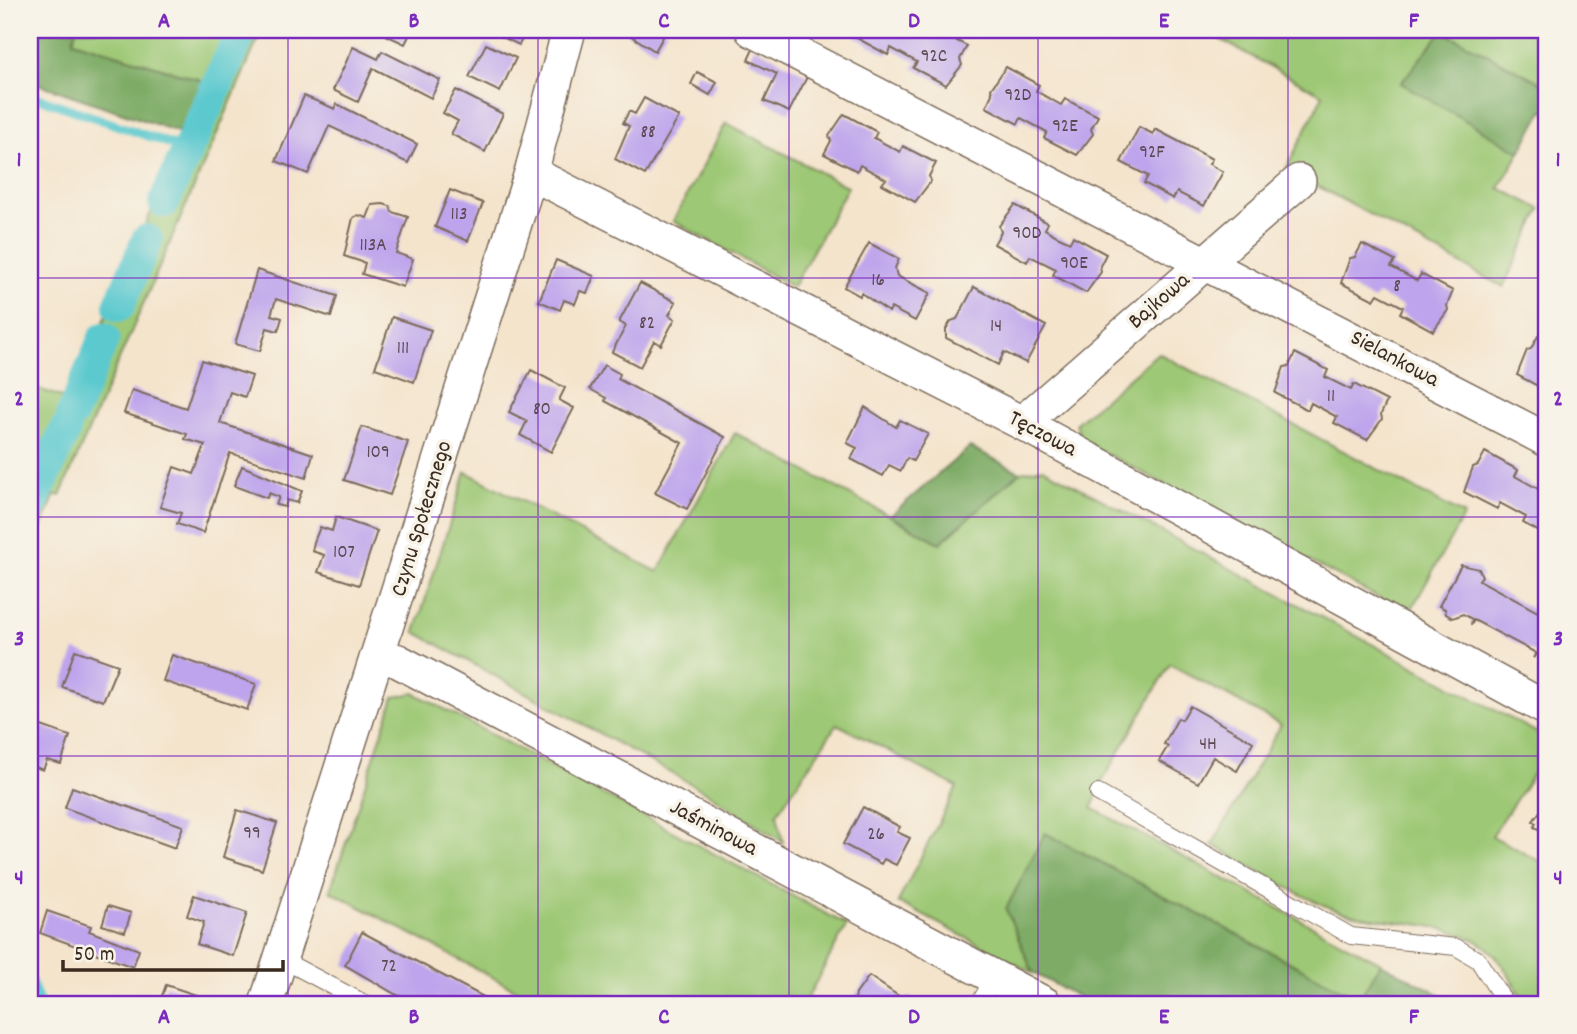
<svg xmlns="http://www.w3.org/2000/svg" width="1577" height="1034" font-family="Dekko,sans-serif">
	<rect width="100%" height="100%" fill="#f7f3e8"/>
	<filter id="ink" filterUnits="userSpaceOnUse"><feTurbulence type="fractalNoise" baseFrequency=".0143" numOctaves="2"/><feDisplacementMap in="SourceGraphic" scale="14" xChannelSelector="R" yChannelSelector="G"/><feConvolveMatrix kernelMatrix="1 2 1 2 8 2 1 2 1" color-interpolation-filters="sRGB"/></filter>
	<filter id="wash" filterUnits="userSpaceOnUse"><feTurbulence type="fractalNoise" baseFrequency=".00686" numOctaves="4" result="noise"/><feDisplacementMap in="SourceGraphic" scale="28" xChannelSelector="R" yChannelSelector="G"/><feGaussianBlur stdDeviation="1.57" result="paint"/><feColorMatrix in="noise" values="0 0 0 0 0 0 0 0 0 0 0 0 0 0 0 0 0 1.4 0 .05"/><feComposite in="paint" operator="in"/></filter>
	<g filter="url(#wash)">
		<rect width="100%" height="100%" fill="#f4e4cc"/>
		<path fill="#9dc874" stroke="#6c7949" stroke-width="2" d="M76 30H262L60 496 55 495 30 557V386L70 400 207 82 73 41Z
			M1203 30H1547V86L1442 31 1401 83 1520 152 1499 188 1541 209 1503 287 1286 169 1323 95Z
			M726 123 848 187 793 287 673 221Z
			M1158 353 1464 515 1409 614 1081 440 1076 423Z
			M735 433 940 543 1020 472 1043 468 1547 738V753L1492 836 1547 865V1004H1527C1510 982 1501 951 1473 939 1430 919 1377 925 1331 908 1292 893 1250 865 1212 845L1281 725 1170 664 1102 782 1092 808 1381 963 1359 1000 1046 834 1006 909 1033 973 898 902 957 787 837 724 777 814 783 842 706 792 415 632 466 472 658 572Z
			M414 693 847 925 804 1004H543L330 891 394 697Z"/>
		<path fill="#7eac66" stroke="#5c6b42" stroke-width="2" d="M30 30H76L73 41 207 82 184 134 30 81Z
			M1442 31 1547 86V112L1543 110 1520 152 1401 83Z
			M970 447 1020 472 940 543 890 516Z
			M1045 833 1359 999 1381 963 1458 1004H1092L1033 973 1006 909Z"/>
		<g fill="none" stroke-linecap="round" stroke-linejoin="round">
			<path stroke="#5cc9cf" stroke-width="9" d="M30 95 188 150
				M30 979 40 1004"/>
			<path stroke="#5cc9cf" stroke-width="32" d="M164 202 242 30
				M119 306 147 240
				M72 414 104 338
				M30 509 65 430"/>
		</g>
		<g id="blocks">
			<path fill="#bea4ec" d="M375 30H407L411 32 405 44Z
				M488 30H527L519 45Z
				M622 30H667L655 51Z
				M859 30H921L931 35 935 30 967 46 960 59 962 65 946 85 913 68 917 62 891 48 888 55 855 37Z
				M486 44 516 58 500 92 469 77Z
				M353 47 378 59 382 51 440 80 431 98 373 68 358 102 333 90Z
				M754 47 808 75 789 112 764 101 777 74 748 60Z
				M1006 67 1039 85 1036 91 1061 105 1065 99 1098 116 1091 129 1093 134 1077 155 1044 138 1047 132 1021 118 1018 124 986 107 992 94 991 89Z
				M697 72 717 82 710 95 691 84Z
				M456 90 503 114 485 152 451 134 458 121 443 113Z
				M304 96 335 109 337 104 417 144 408 163 329 126 308 174 276 161Z
				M644 98 679 117 645 175 615 159 629 126 623 123 629 111 635 114Z
				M844 114 877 132 874 138 900 152 903 146 936 163 929 176 931 181 915 202 882 184 886 179 860 165 857 171 824 154 831 141 829 136Z
				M1139 127 1153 134 1155 129 1212 159 1209 164 1223 172 1204 206 1177 192 1173 199 1144 183 1148 176 1121 162Z
				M450 190 483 203 468 241 435 227Z
				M383 204 390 206 392 212 408 217 396 253 413 259 403 287 362 274 365 263 344 256 353 218 358 215 367 218 372 205Z
				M1015 205 1048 223 1045 229 1057 236 1070 242 1073 236 1106 254 1100 266 1101 272 1086 293 1053 275 1056 269 1030 256 1027 262 994 244 1001 232 999 226Z
				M869 243 899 259 895 268 897 276 930 293 915 321 891 308 889 312 861 293 860 296 844 287Z
				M1362 244 1395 261 1391 267 1417 281 1421 274 1453 291 1447 305 1448 310 1433 331 1400 313 1403 307 1378 294 1374 300 1341 283 1350 258 1355 257Z
				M556 260 594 276 587 293 580 291 575 304 564 300 560 310 539 301Z
				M257 270 337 296 331 317 276 299 271 315 282 318 278 331 267 328 260 351 235 344Z
				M640 283 676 302 669 315 675 319 670 328 661 345 654 341 640 367 612 352 626 326 619 322Z
				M974 287 1046 326 1026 363 1004 352 998 365 946 338V329L951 321 957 319Z
				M392 317 431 330 414 382 375 368Z
				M1538 336 1547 341V391L1517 375 1527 350 1531 349Z
				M1295 353 1328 370 1325 377 1351 390 1354 384 1387 401 1381 414 1382 419 1367 440 1334 423 1337 417 1311 403 1308 410 1275 393 1284 367 1289 366Z
				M202 360 252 376 245 397 230 392 220 423 313 454 306 478 230 453 203 533 177 524 181 513 160 507 174 467 194 474 205 445 185 439 187 434 124 413 132 390 186 408Z
				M604 365 620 374 618 379 725 437 687 509 655 493 682 443 605 401 606 398 590 389Z
				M531 370 565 388 559 400 574 408 551 452 520 435 527 421 509 412Z
				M865 407 896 427 900 420 928 434 913 461 907 458 901 471 889 465 883 476 851 459 857 448 847 443Z
				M362 427 408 442 390 495 344 480Z
				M1485 452 1518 470 1515 476 1540 490 1544 483 1547 485V536L1523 523 1526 517 1500 503 1497 509 1464 492 1473 467 1478 465Z
				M242 466 302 491 297 503 287 500 285 507 276 505 279 497 269 493 267 498 234 486Z
				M336 517 377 531 359 585 318 572 324 555 312 551 314 542 320 527 332 531Z
				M1461 565 1479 569 1482 576 1479 580 1547 617V659L1538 654 1533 658 1536 653 1474 620 1471 625 1472 619 1463 614 1453 618 1446 614 1445 609 1439 606Z
				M75 650 118 665 103 701 62 687Z
				M172 655 256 684 247 710 163 681Z
				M1190 706 1253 742 1237 771 1213 757 1198 783 1159 761 1168 746 1164 744 1178 718 1182 720Z
				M30 722 70 736 61 764 47 760 43 770 30 765Z
				M72 787 183 826 175 848 65 808Z
				M1547 802V841L1540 837 1543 831 1534 827 1536 823 1533 821Z
				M863 807 900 827 897 832 910 838 896 865 884 859 881 864 843 844Z
				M237 810 277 823 262 870 223 857Z
				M194 895 247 913 233 956 197 944 204 922 187 916Z
				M108 906 131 913 125 932 102 925Z
				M47 911 91 926 89 931 139 950 133 967 40 933Z
				M362 932 436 972 497 1004H418L395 994 345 965Z
				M869 976 906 1001 908 997 922 1004H854L856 994Z
				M166 985 214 1001 213 1004H159Z"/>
		</g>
	</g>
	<g filter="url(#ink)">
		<use href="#blocks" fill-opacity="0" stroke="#7c6b5b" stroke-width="2"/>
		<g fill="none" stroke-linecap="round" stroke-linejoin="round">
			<defs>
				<path id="service" d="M1098 793 1351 936 1456 947 1478 960 1506 1004
					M281 959 366 1004
					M979 1004 994 977"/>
				<path id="minor" d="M752 30 1547 440
					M531 173 1022 423 1547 709
					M1022 423 1299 181
					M380 655 398 661 1045 1004
					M266 1004 531 173 569 30"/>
			</defs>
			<use href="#service" stroke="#7c6b5b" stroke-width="18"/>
			<use href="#minor" stroke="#7c6b5b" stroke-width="36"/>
			<use href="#service" stroke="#fff" stroke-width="16"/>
			<use href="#minor" stroke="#fff" stroke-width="33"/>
		</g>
	</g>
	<path fill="none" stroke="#7b2cbf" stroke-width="2" stroke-opacity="0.55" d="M288 30V1004M538 30V1004M789 30V1004M1038 30V1004M1288 30V1004M30 278H1547M30 517H1547M30 756H1547"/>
	<g text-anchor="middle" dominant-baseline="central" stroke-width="7" stroke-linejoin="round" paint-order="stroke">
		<g font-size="19" fill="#5c4852">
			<text x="934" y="57">92C</text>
			<text x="1018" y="96">92D</text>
			<text x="1065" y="127">92E</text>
			<text x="648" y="133">88</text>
			<text x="1152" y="153">92F</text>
			<text x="459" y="215">113</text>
			<text x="1027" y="234">90D</text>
			<text x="373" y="246">113A</text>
			<text x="1074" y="264">90E</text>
			<text x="878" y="281">16</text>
			<text x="1397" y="287">8</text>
			<text x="647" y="324">82</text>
			<text x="996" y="327">14</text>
			<text x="403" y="349">111</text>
			<text x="1331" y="397">11</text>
			<text x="542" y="410">80</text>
			<text x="378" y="453">109</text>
			<text x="344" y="553">107</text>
			<text x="1208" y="745">4H</text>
			<text x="252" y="834">99</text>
			<text x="876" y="835">26</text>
			<text x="389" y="967">72</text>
		</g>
		<g font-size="23" fill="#3b2a1e" stroke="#f7f3e8">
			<text transform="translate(1160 302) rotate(-41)">Bajkowa</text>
			<text transform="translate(1394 360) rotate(28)">Sielankowa</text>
			<text transform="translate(1042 435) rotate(28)">Tęczowa</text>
			<text transform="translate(423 519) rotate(-73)">Czynu Społecznego</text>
			<text transform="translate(713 829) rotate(28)">Jaśminowa</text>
		</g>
	</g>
	<rect width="1577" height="1034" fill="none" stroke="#f7f3e8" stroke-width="77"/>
	<path d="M63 960v10h220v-10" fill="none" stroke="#3b2a1e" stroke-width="3.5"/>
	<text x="74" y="960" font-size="21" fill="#3b2a1e" stroke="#f7f3e8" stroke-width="5" paint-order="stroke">50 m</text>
	<rect x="38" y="38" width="1500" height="958" fill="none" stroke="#7b2cbf" stroke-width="2.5"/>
	<g font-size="23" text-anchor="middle" font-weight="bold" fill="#7b2cbf">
		<text x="164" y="27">A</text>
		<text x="414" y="27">B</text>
		<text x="664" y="27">C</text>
		<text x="914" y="27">D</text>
		<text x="1164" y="27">E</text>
		<text x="1414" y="27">F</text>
		<text x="19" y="166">1</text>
		<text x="1558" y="166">1</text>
		<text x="19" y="405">2</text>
		<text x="1558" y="405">2</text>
		<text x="19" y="645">3</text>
		<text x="1558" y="645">3</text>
		<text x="19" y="884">4</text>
		<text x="1558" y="884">4</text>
		<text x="164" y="1023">A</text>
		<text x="414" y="1023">B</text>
		<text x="664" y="1023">C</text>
		<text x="914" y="1023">D</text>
		<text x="1164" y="1023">E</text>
		<text x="1414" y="1023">F</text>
	</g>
</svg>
